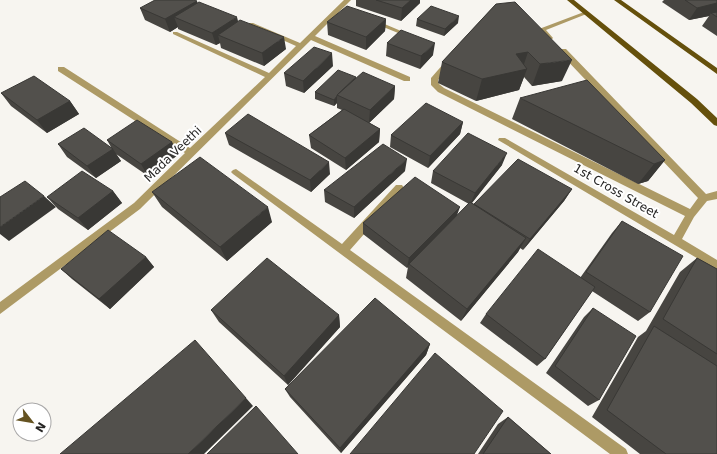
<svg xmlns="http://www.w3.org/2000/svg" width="717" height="454" font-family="'DejaVu Sans',sans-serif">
	<rect width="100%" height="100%" fill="#f7f5f0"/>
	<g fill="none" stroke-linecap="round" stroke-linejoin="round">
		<path fill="#ad9a65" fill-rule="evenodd" d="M344 0H351L315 36 410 77V81H404L311 40 140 209 0 314V302L134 203 185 153 58 71V67H64L190 148 265 77 173 34V32H177L269 73 296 46 249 25V23H253L300 43Z
			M584 12 589 13 546 30 553 38 552 39H548L539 29Z
			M371 20H375L413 36 408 37 371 22Z
			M560 49H566L706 194 717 191V199L707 201 694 217 682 239 717 260V270L498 140 499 138H505L674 235 685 216 438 92 431 85V78L445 62H451V66L438 80 439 84 444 88 690 209 698 198 560 53Z
			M236 169 342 244 396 185H402L404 188 402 191 350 250 626 449 628 454H610L233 174 231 172 233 170Z"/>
		<path fill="#65500c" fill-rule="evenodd" d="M567 0H574L697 99 717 118V126L714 125 691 103Z
			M614 0H621L717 68V74Z"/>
	</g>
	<path fill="#474541" d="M356 0H420V3L401 21 356 6Z
		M664 0H717V36L702 26 709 16 689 20 662 2Z
		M197 1V3L238 22 286 49 264 66 221 48 220 43 216 45 178 29V27L170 32 145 20 140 8Z
		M496 4 562 81 532 86 524 77 519 90 476 101 438 83 442 62Z
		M386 19 385 31 366 50 328 35 327 22Z
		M417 19 458 23 444 36 416 26Z
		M387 43 433 55 420 69 386 56Z
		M333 66 304 93 286 86 284 73Z
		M356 78 395 86 394 99 369 123 366 121 380 129 379 142 346 170 311 148 309 135 342 110 337 108V103L334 106 315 99V92Z
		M1 93 70 101 79 114 47 133 11 106Z
		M520 98 665 160 648 181 638 184 512 119Z
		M463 122 460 134 428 168 390 147 391 135Z
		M225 133 330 174 311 192 229 145Z
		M107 140 172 142 178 155 148 176 116 154 121 161 96 178 67 157 58 144 111 147Z
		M502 165 472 203 474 204 572 189 564 201 523 250 520 248 518 252 461 321 406 278 408 267 407 268 363 234V223L457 216 469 204 431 183 433 171Z
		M405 171 354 218 325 202 324 190Z
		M113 191 122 203 88 230 58 209 47 197Z
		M152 192 272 222 227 261 162 207Z
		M622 221 650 312 638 321 592 291 545 359 537 366 480 323 486 314 580 278 612 233Z
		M146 257 154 267 110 309 72 279 61 269Z
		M697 258 717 269V454H640L592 417 638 337 646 331 680 272Z
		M593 308 599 400 588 406 546 373 584 317Z
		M211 310 339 315 340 327 288 385 219 322Z
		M430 344 426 355 341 453 290 397 285 389Z
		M508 417 551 454H478L498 424Z"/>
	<path fill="#393835" d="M411 0H420V3L401 21 402 8Z
		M197 1 200 14 174 17 178 27 170 32 165 19Z
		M717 3V14L711 13 709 16 689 20 697 8Z
		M459 16 458 23 444 36 445 29Z
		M237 17 240 29 218 35 220 43 216 45 212 33Z
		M386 19 385 31 366 50V37Z
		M284 37 286 49 264 66 262 53Z
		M435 43 433 55 420 69 421 56Z
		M528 52 522 70 527 69 519 90 476 101 482 79 516 54Z
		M332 53 333 66 304 93 303 81Z
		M572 60 562 81 532 86 540 64Z
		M395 86 394 99 369 123 370 110Z
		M337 96V103L334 106V100Z
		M70 101 79 114 47 133 37 120Z
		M463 122 460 134 428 168 430 156Z
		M380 129 379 142 346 170 345 158Z
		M172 142 178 155 148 176 141 164Z
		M113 149 121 161 96 178 87 166Z
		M507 153 502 165 470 205 475 193Z
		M407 159 405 171 354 218V207Z
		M665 160 648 181 638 184 654 164Z
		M329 162 330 174 311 192 310 180Z
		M572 189 564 201 523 250 530 239Z
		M113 191 122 203 88 230 78 218Z
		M44 196 56 207 9 241 0 234V227Z
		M268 207 272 222 227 261 220 247Z
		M460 207 456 218 409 264 408 267 407 268 409 258Z
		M526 238 518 252 461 321 467 309Z
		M146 257 154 267 110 309 99 299Z
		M339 315 340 327 288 385 284 376Z
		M430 344 426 355 341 453 340 448Z
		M246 398 253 406 204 454H188Z"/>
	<path fill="#52504c" stroke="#393835" d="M155 0H193L197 1 165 19 140 8Z
		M376 0H411L402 8Z
		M685 0H717V3L697 8Z
		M199 2 237 17 212 33 174 17Z
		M515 2 572 60 540 64 528 52 516 54 527 69 482 79 442 62 496 4Z
		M347 6 386 19 366 37 327 22Z
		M431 6 459 16 445 29 417 19Z
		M717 12V17L711 13Z
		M240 20 284 37 262 53 218 35Z
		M401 30 435 43 421 56 387 43Z
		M314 47 332 53 303 81 284 73Z
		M338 70 356 77 337 95V96L334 100 315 92Z
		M363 72 395 86 370 110 337 95Z
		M34 76 70 101 37 120 1 93Z
		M587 80 665 160 654 164 520 98Z
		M426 103 463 122 430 156 391 135Z
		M344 109 380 129 345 158 309 135Z
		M248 114 329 162 310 180 225 133Z
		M137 120 172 142 141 164 107 140Z
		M84 128 113 149 87 166 58 144Z
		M468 133 507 153 475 193 433 171Z
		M383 144 407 159 354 207 324 190Z
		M200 157 268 207 220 247 152 192Z
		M518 159 572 189 530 239 474 204Z
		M82 171 113 191 78 218 47 197Z
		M415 177 460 207 409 258 363 223Z
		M25 181 44 196 0 227V197Z
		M470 202 526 238 467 309 409 264Z
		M622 221 683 256 650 312 586 272Z
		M108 230 146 257 99 299 61 269Z
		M538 249 595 287 545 359 486 314Z
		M267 258 339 315 284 376 211 310Z
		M697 258 717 269V354L663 319Z
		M375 298 430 344 340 448 285 389Z
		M593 308 636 336 599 400 555 366Z
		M654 326 717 366V454H666L607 410Z
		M195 340 246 398 188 454H60Z
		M435 353 503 411 474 454H350Z
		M256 406 298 454H207Z
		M508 417 551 454H483Z"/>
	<g text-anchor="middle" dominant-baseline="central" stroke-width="4" stroke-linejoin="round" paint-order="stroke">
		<g font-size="12" fill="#272625" stroke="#fff">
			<text transform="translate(173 154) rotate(-44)">Mada Veethi</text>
			<text transform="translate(616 191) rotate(30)">1st Cross Street</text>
		</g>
	</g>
	<g transform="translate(32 422) rotate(121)"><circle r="19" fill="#ffffff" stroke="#a9a8a8"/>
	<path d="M0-3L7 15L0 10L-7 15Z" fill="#655321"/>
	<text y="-6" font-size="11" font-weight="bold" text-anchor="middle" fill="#272625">N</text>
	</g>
</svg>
